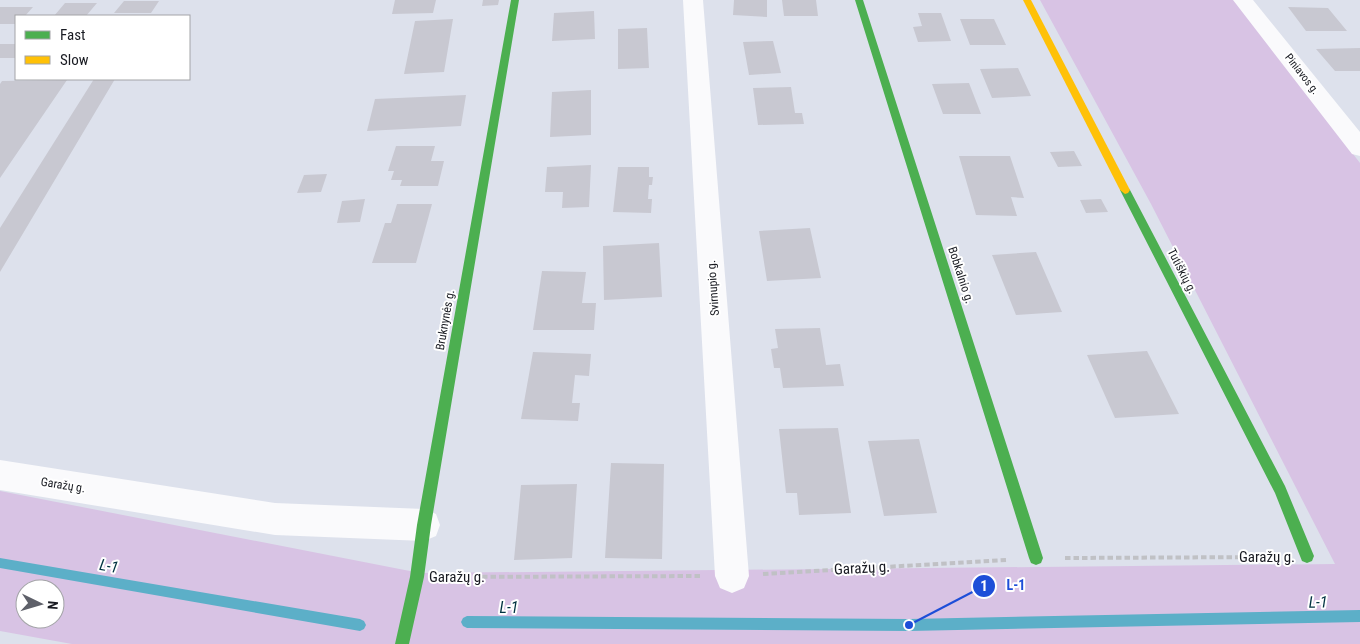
<svg xmlns="http://www.w3.org/2000/svg" width="1360" height="644" font-family="'Roboto Condensed',sans-serif">
	<rect width="100%" height="100%" fill="#dde1ec"/>
	<path fill="#d8c3e4" fill-rule="evenodd" d="M1040 0H1234L1360 163V644H72L0 631V491L420 573 1335 564 1151 204ZM25 589H55V619H25Z"/>
	<g fill="none" stroke-linecap="round" stroke-linejoin="round">
		<path fill="#5cafc8" fill-rule="evenodd" d="M0 558 360 619 364 621 366 625 364 629 360 631 0 568Z
			M1360 610V622L909 631 467 628 463 626 461 622 463 618 467 616 909 619Z"/>
	</g>
	<path fill="#c8c8d1" d="M395 0H436L433 13 392 14Z
		M483 0H499L498 5 482 6Z
		M734 0H767V17L733 15Z
		M782 0H816L818 16H784Z
		M124 1H159L151 13H114Z
		M65 3H97L86 16H54Z
		M0 7H33L25 16H16V24H0Z
		M1288 7 1328 8 1347 31H1306Z
		M594 11 595 39 552 41 554 13Z
		M918 13H941L951 41 918 42 913 27 922 26Z
		M453 19 444 72 404 74 415 21Z
		M960 19H994L1006 45H970Z
		M647 28 649 68 618 69V29Z
		M773 41 781 73 749 75 743 42Z
		M0 44H16V58H0Z
		M1360 48V71H1335L1316 49Z
		M1018 68 1031 96 992 98 980 69Z
		M94 79H115L0 272V228Z
		M67 80 0 178V84L2 81Z
		M969 83 981 114H943L932 84Z
		M791 87 795 113H802L804 124 758 125 753 88Z
		M591 90V135L550 137 552 92Z
		M466 95 461 126 367 131 375 99Z
		M396 146H435L431 161H444L438 186H400L402 180H391L394 171H388Z
		M1074 151 1082 166 1058 167 1050 152Z
		M959 156H1010L1024 198 1011 197 1017 216 976 215Z
		M591 165 589 207 562 208 563 192H545L547 167Z
		M618 167H649V177H653L652 185H649L648 199H652L651 213 613 212Z
		M327 174 321 192 297 193 304 175Z
		M365 199 360 222 337 223 342 201Z
		M1101 199 1108 212 1086 213 1080 200Z
		M397 204H432L416 263H372L385 223H391Z
		M810 228 821 278 767 281 759 231Z
		M659 243 662 297 604 300 603 246Z
		M1036 252 1062 312 1016 315 992 255Z
		M542 271 586 272 582 303H596L594 330H533Z
		M820 328 826 365 840 364 844 386 783 388 780 368H774L771 349 778 348 775 329Z
		M1147 351 1179 414 1115 418 1087 355Z
		M533 352 591 354 589 376 575 375 572 403H580L578 421 521 419Z
		M838 428 851 513 799 515 797 493H786L779 429Z
		M919 439 937 513 884 516 868 441Z
		M611 463 664 464 662 559 605 558Z
		M577 484 572 558 514 560 521 485Z"/>
	<g fill="none" stroke-linecap="round" stroke-linejoin="round">
		<path stroke="#c0c1c5" stroke-width="4" stroke-dasharray="5.5 3" stroke-linecap="butt" d="M1065 558 1276 557
			M763 574 1006 560
			M448 577 701 576"/>
		<path fill="#fafafc" fill-rule="evenodd" d="M683 0H703L749 576 744 588 732 593 720 588 715 576Z
			M1233 0H1253L1360 132V156L1352 154Z
			M0 460 275 503 424 509 436 514 440 525 436 536 424 541 275 535 0 490Z"/>
		<path fill="#4caf50" fill-rule="evenodd" d="M511 0H519L431 525 424 577 409 644H395L410 577 417 525Z
			M855 0H863L1043 558 1041 563 1036 565 1031 563 1029 558Z
			M1125 186 1130 190 1285 486 1314 556 1312 561 1307 563 1302 561 1275 493 1120 190Z"/>
		<path fill="#ffc107" fill-rule="evenodd" d="M1023 0H1031L1130 190 1128 193 1125 194 1120 190Z"/>
	</g>
	<g text-anchor="middle" dominant-baseline="central" stroke-width="4" stroke-linejoin="round" paint-order="stroke">
		<g font-size="11" fill="#191b22" stroke="#fff">
			<text transform="translate(1302 74) rotate(52)">Piniavos g.</text>
		</g>
		<g font-size="12" fill="#191b22" stroke="#fff">
			<text transform="translate(1182 271) rotate(63)">Tutiškių g.</text>
			<text transform="translate(961 275) rotate(72)">Bobkalnio g.</text>
			<text transform="translate(713 288) rotate(-94)">Svirnupio g.</text>
			<text transform="translate(445 320) rotate(-80)">Bruknynės g.</text>
			<text transform="translate(63 485) rotate(9)">Garažų g.</text>
		</g>
		<g font-size="15" fill="#191b22" stroke="#fff">
			<text x="1267" y="557">Garažų g.</text>
			<text transform="translate(862 568) rotate(-3)">Garažų g.</text>
			<text x="457" y="577">Garažų g.</text>
		</g>
		<g font-size="16" font-style="italic" fill="#003341" stroke="#fff">
			<text transform="translate(109 566) rotate(10)">L-1</text>
			<text transform="translate(1318 602) rotate(-1)">L-1</text>
			<text x="509" y="607">L-1</text>
		</g>
	</g>
	<path fill="none" stroke="#1d4ed8" stroke-width="2" d="M909 625L984 586"/>
	<g fill="#1d4ed8" stroke="#fff" stroke-width="2">
		<circle cx="909" cy="625" r="5"/>
		<circle cx="984" cy="586" r="12"/>
	</g>
	<g font-size="15" text-anchor="middle" font-weight="bold" fill="#fff">
		<text x="984" y="591">1</text>
	</g>
	<g font-size="14" text-anchor="middle" font-weight="bold" fill="#1d4ed8" stroke="#fff" stroke-width="4" stroke-linejoin="round" paint-order="stroke">
		<text x="1016" y="590">L-1</text>
	</g>
	<rect x="15" y="15" width="175" height="65" fill="#ffffff" stroke="#a3a4a7"/>
	<rect x="25" y="31" width="25" height="8" fill="#4caf50" stroke="#a3a4a7"/>
	<text x="60" y="40" font-size="15" fill="#191b22">Fast</text>
	<rect x="25" y="56" width="25" height="8" fill="#ffc107" stroke="#a3a4a7"/>
	<text x="60" y="65" font-size="15" fill="#191b22">Slow</text>
	<g transform="translate(40 604) rotate(95)"><circle r="24" fill="#ffffff" stroke="#a3a4a7"/>
	<path d="M0-4L9 19L0 12L-9 19Z" fill="#5e6069"/>
	<text y="-8" font-size="14" font-weight="bold" text-anchor="middle" fill="#191b22">N</text>
	</g>
</svg>
